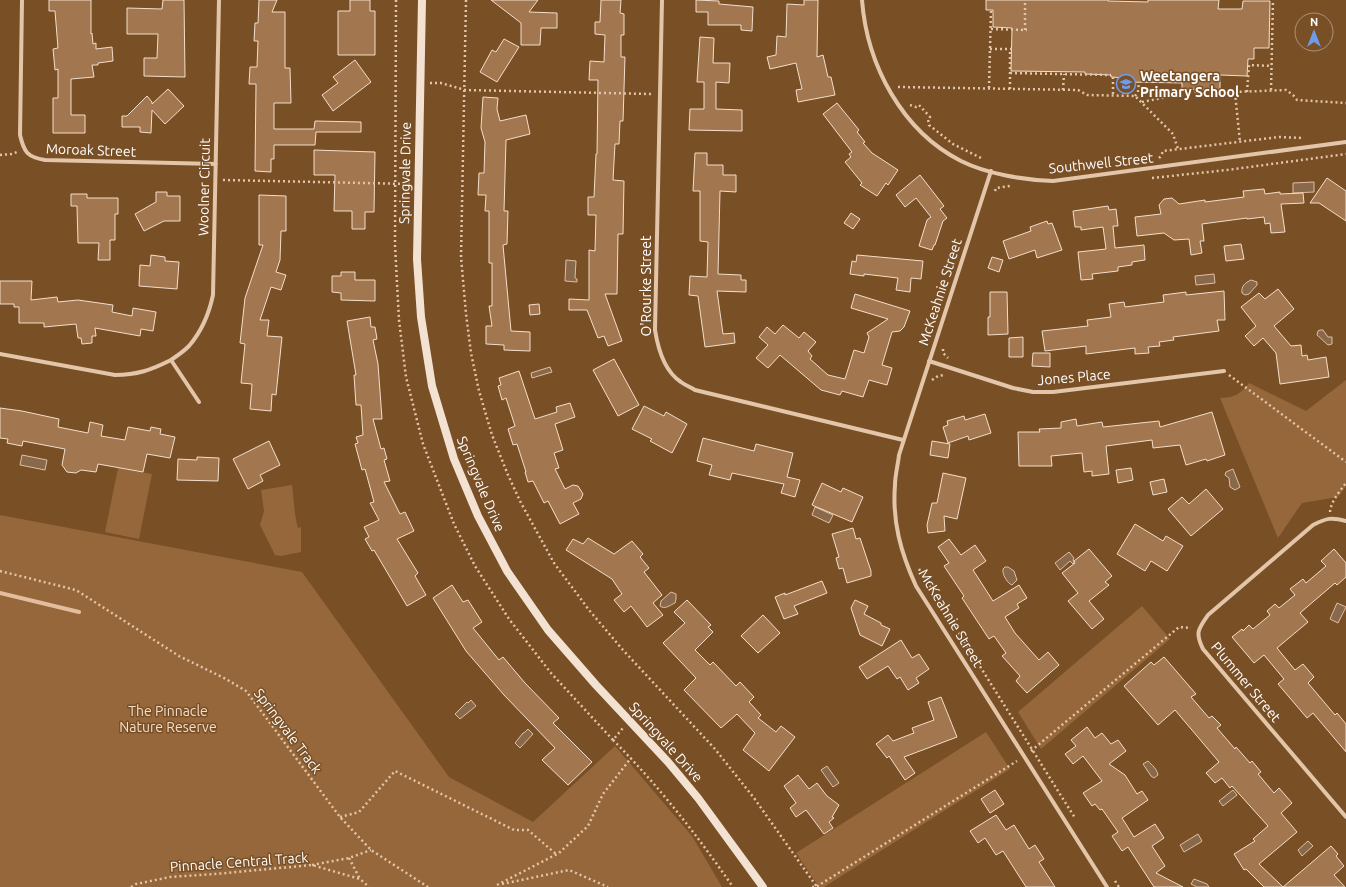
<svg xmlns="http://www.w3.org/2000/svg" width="1346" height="887" font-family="Ubuntu,sans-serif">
	<rect width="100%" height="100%" fill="#794f26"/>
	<path fill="#96673a" d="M1346 380V486L1338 497 1302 503 1278 538 1220 398C1233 398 1241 394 1249 383L1306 411Z
		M118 468 152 474 139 539 105 532Z
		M292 485C294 500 294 514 298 528L301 527V552L281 556 275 555 260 525 264 511 261 490Z
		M0 515 302 572 449 777 533 822 615 746 692 836 722 887H0Z
		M1142 606 1170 639 1041 749 1018 712Z
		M986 732 1010 769 824 887H819L796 853Z"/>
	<path fill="#88694c" stroke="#e3be9e" d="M1314 182V192L1293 193V183Z
		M566 260 576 261 575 278 577 279V282L565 281Z
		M1214 274 1215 283 1196 285 1195 276Z
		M1251 280 1257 282V285L1249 294 1245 295 1242 293C1241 286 1245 283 1251 280Z
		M1320 330H1323L1328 337H1332V344L1328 345 1317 335 1318 331Z
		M550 367 552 372 532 378 531 373Z
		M22 455 47 460 45 470 20 465Z
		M1233 469 1240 487 1235 490 1230 487 1229 478 1225 475 1226 472Z
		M815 507 833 515 829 523 812 515Z
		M1069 552 1074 558 1073 560 1074 563 1073 564 1070 561 1060 570 1055 563Z
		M1005 567H1008L1014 571 1017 580 1012 585C1007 583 1002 574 1003 569Z
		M671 592 676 594V599L675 603C670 605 665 610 660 606L661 601Z
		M1337 603 1346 607 1338 623 1330 619Z
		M471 700 476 706 460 719 455 714 467 702 468 703Z
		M528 729 533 734 520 748 515 743 523 733H524Z
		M1148 761C1152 765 1157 769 1158 775L1154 778 1151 776 1143 764Z
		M827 766 839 783 833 787 821 770Z
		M1233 790 1237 795 1223 806 1219 801Z
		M1198 834 1202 841 1201 842 1184 852 1180 845Z
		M1308 841 1313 846 1302 856 1298 850Z
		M1194 879 1207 884 1209 887H1197L1191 884Z"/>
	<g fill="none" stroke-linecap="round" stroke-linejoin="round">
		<path stroke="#e3be9e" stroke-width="4" d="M0 593 79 612"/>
	</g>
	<path fill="#a2774f" stroke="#f3decb" d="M49 0H91V34L92 33 93 44 96 43V49L112 47 113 61 98 63V65H92L94 77 71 79V115H85V133H53V98H58V69L55 70 53 49 58 48 55 11H49Z
		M163 0H184L185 77 144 76V58H157L158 34H127V8L162 9Z
		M259 0H277L272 12H285V68H290L291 103H274V129H314L315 121 361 122V132H316L315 145H274V159H271V172L255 171 256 84H249L250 67H257L258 41H254L255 23H258Z
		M350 0H370V11H375V55H338V11H350Z
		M491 0H538L529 12 557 13V28H541L540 45H521V23Z
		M601 0H621L620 13 624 14V35H621V57H625L623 121H620L619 144H615L613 180 624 181 623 234H618L617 294H605L622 341 608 346 604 336 598 338 587 310H569V299L589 300V250L595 251 596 215H588V197H594L596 154H597L598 80H589L590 61 604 62 605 35 595 34V22H600Z
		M696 0 719 1V4L753 7 752 31 741 30V25H708V12H696Z
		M804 0H818L817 57 823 55 828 77H831L835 95 798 102 796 90 802 89 796 63 770 69 767 57 776 55 777 36 786 37 787 4 804 5Z
		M986 0H1108V1L1148 2V0H1219L1218 9H1242L1243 1H1270L1269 48H1254V59H1248L1247 76 1220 75V90L1182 89V83L1126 82V78L1111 77V75L1085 74V72L1011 71 1012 28 993 27V10H986Z
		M700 37 714 38 713 63H730L729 83 716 82V109L742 110V131L689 130 690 109H704V82H697Z
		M504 39 519 47 497 82 480 72 492 50 496 52Z
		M355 60 371 82 333 111 322 95 338 83 333 77Z
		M168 89 184 106 165 124 152 110 151 133 140 132V127H122V116H127L147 96 152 102V104Z
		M483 97 498 98 497 109 500 121 526 115 530 134 506 140 504 211H508L507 244 503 245 511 331 530 332V351L504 350V345L486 344V326H492L489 306H492V263H489V211H485L486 195H478L479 173H484L485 142 481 128Z
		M837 103 859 130 857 132 865 142 863 143 872 153 898 170 888 185 886 183 877 196 860 185 862 183 845 162 851 157 849 154 852 152 823 114Z
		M314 150 375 152 374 212H365V229H352V211H334L335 175H314Z
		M695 153H707V165H723V175H736V192L720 191 718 274 741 275V280H746V292L717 291 723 334 734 333 735 343 705 347 698 296 689 295 690 276 707 277 708 242 700 241V191H693Z
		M920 175 944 206 940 209 947 218 943 221 935 245H934L932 250 919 246 927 220 931 217 916 198 905 207 896 195Z
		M1327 178 1346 191V221L1319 203H1310Z
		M1264 189 1265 194 1280 192V194L1303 193 1304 203 1281 204 1285 232 1271 233 1270 223 1265 224 1264 217 1247 219V218L1202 224 1204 241H1200L1202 253 1191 255 1189 239 1174 240 1164 233 1137 236 1135 217 1161 214 1159 205 1164 199 1172 198 1179 204 1205 200V202L1244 197 1243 191Z
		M156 192H167V196H180V221H164L144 231 135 214 156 202Z
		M71 194H87V198H118V214H115V240H110V260H98L99 243H78L77 206H71Z
		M259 195 286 196V231H281L280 260 276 272 286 275 281 290 271 287 260 320H269L267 336 282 337 276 395 272 394 271 411 250 409 252 384 241 383 245 344 240 343 245 298 263 245H259Z
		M1108 206 1109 210 1116 209 1118 226H1113L1115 248 1144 245 1145 260 1132 262V265L1118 267V271L1092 274 1093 279 1081 280 1078 252 1106 249 1103 227 1081 230V227H1075L1073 211Z
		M851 213 860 219 853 229 844 223Z
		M1047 221 1048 224 1052 223 1062 250 1037 258 1035 250 1009 259 1003 241 1031 231 1030 227Z
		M1241 244 1244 259 1226 261 1224 246Z
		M151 255 165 257V261L179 262 177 289 139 286 140 265 150 266Z
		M857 255 923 261 921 279 911 278 910 292 896 290 898 278 864 274V276L850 274 852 261 856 262Z
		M992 257 1003 260 999 272 988 268Z
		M341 272H355V280H375V301L341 300V293L332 292V276H341Z
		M0 281H32L31 300 57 297 58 302 78 300 113 305 112 312 132 316 133 308 156 312 153 331 141 329 140 336 95 328 96 336H92V343L82 344 81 338H78L76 324 44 327V323H19V307H14V304H0Z
		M1278 289 1294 309 1274 326 1291 346 1301 345 1302 356 1307 355 1308 360 1326 357 1329 377 1280 384 1276 353 1263 338 1254 346 1245 336 1256 326 1241 307 1259 293 1265 299Z
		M1224 291 1225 320H1217L1219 331 1173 337 1174 340 1159 342 1160 346 1148 347 1149 353 1135 354V348L1086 354V346L1045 351 1042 331 1088 326 1087 320 1111 317 1109 304 1124 302 1125 307 1164 302 1163 295 1186 292V295Z
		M990 292H1007L1008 334 988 335V317H990Z
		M855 294 910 311 904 327 900 331 892 332 882 365 892 368 887 385 869 380 863 397 842 391 840 395 821 390 780 355 768 368 756 358 768 345 759 337 767 327 775 334 783 325 799 338 804 332 816 342 808 351 812 356 810 359 828 375 845 379 854 350 864 353 869 337 867 333 888 319 851 308Z
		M539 304 540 314 530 315 529 305Z
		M370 317 371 327H375L377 339 373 340 378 364 382 419H373L381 449 384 448 387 459 384 460 390 481 384 482 400 514 405 512 414 531 397 539 418 573 415 576 426 595 407 606 374 550 372 551 365 539 369 537 364 527 379 520 370 503 374 502 365 469 362 470 355 444 358 443 356 437 363 435 361 405H356L354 375H356L347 321Z
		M1023 337V357H1009V338Z
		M1033 353H1050V367L1032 366Z
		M614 359 639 405 618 416 593 370Z
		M519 371 535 419 557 412 556 407 570 403 575 417 555 424 563 450 554 453 559 468 555 469 565 489 573 485 578 486 583 494 581 499 573 503 579 514 560 524 548 501 544 503 533 481 528 482 525 472H526L517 444 513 445 508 429 515 426 506 398 502 400 498 386 501 385 499 378Z
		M644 406 664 416 666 412 687 424 672 453 650 441 652 439 632 429Z
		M0 408 22 411 59 419 58 427 88 433 90 422 103 425 101 436 125 440 128 427 150 431 151 427 161 429 160 434 175 437 170 458 147 454 143 472 98 464 96 472 81 470 76 473 67 472 62 465 65 449 23 441 22 446 7 443 8 439 0 438Z
		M1212 412 1225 455 1207 461 1206 459 1186 465 1180 445 1153 448 1152 440 1106 446 1109 474 1092 476V471L1084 472 1082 453 1051 456 1052 466H1019L1018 432H1040L1039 429 1061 428V422L1076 419 1077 426 1102 422 1103 427 1159 421 1160 427Z
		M985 414 991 433 969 440 968 436 948 443 943 427 948 425 947 421 964 416 965 420Z
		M703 438 754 451 756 444 793 453 787 477 800 480 795 497 781 493 784 484 732 473 730 480 709 475 712 465 697 461Z
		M269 441 280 465 260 475 263 481 248 489 233 459Z
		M932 441 950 444 948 458 930 455Z
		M197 457 219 458 218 481 177 480 178 459 197 460Z
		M1131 468 1133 480 1118 483 1116 470Z
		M943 473 966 478 957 519 944 516 945 531 928 533 927 525 932 503H937Z
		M1164 479 1167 492 1153 495 1150 482Z
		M822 483 841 492 843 488 863 497 852 522 812 505Z
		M1206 489 1223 509 1191 536 1168 509 1182 497 1189 504Z
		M1135 524 1163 541 1166 536 1183 546 1167 571 1151 561 1145 571 1117 554Z
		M853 528 856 539 860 538 871 571V576L847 583 843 568 839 569 836 558 839 557 832 534Z
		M588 538 614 554 632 541 643 554 640 557 649 568 644 572 662 595 653 603 663 615 647 627 631 606 624 612 614 600 622 594 612 579 566 550 573 539 583 544Z
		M949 539 961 555 975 545 986 561 973 570 993 601 1019 585 1027 598 1017 604 1019 608 1005 617 1015 633 1039 660 1048 652 1059 665 1027 693 1016 681 1020 676 1002 656 1006 653 994 636 989 639 962 598 964 596 944 566 949 563 938 547Z
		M1089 549 1112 576 1105 582 1109 585 1089 601 1104 619 1092 629 1068 601 1078 593 1062 573 1075 563 1074 561Z
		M1334 549 1346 563V577L1337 585 1335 583 1300 613 1308 622 1277 648 1295 670 1303 664 1314 677 1308 683 1335 715 1337 713 1346 724V752L1313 713 1307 718 1278 684 1284 679 1264 655 1254 663 1232 637 1242 629 1243 631 1249 625 1253 629 1270 615 1267 611 1275 604 1279 608 1295 595 1290 589 1303 579 1306 583 1326 566 1321 561Z
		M822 581 827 593 794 606 798 614 784 619 775 597 785 593V595Z
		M452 585 463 602 468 600 482 622 473 628 499 660 503 657 525 683 559 718 553 723 592 762 568 785 542 760 555 748 504 695 466 651 433 598Z
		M687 600 711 625 708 627 713 632 695 650 710 665 713 662 736 686 740 682 754 697 749 702 761 715 758 718 776 732 781 726 795 737 769 771 743 750 755 733 737 714 721 728 684 690 696 678 663 643 685 623 674 612Z
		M855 600 868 606 864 614 881 623V625L890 629 882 646 860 635 851 608Z
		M763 615 780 633 758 653 741 636Z
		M901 640 912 658 919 654 929 669 916 678 919 683 908 690 900 677 897 679 888 666 867 679 859 667Z
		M1164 657 1196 694 1191 697 1209 718 1212 716 1221 725 1217 728 1235 749 1236 747 1250 763 1252 761 1261 772 1258 774 1274 793 1279 788 1292 803 1281 813 1297 832 1259 864 1283 887H1264L1246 869 1244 870 1234 854 1255 841 1253 839 1268 826 1232 786 1230 788 1222 778 1215 783 1206 773 1219 762 1175 710 1158 725 1124 686 1151 662 1154 665Z
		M941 697 957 737 904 757 915 773 905 780 889 756 887 758 876 744 888 735 893 741 914 733 912 728 934 720 928 702Z
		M1087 727 1095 738 1102 733 1111 744 1118 740 1126 751 1109 764 1125 775 1137 794 1142 791 1148 800 1122 818 1134 837 1155 824 1164 838 1152 846 1165 866 1156 873 1183 887H1154L1128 847 1122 851 1112 836 1118 832 1102 809 1100 810 1095 804 1092 806 1083 793 1102 781 1083 756 1073 764 1065 754 1076 746 1071 740Z
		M798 775 809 789 817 783 827 796 839 805 832 817 834 818 829 822 833 828 824 834 806 810 796 817 790 808 796 803 784 786Z
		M995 790 1004 804 990 813 981 799Z
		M996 815 1006 830 1014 825 1029 849 1035 845 1044 859 1039 862 1055 887H1026L1003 851 996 855 985 838 978 843 970 831Z
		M1331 846 1338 854 1336 856 1344 866 1334 875 1345 887H1283Z"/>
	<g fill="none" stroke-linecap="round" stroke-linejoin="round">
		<path stroke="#e3c5a9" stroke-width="2.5" stroke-dasharray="2 3" stroke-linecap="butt" d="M396 0 395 245 399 320 406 377 423 444 454 524 475 566 509 619 551 673 613 740 623 728
			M466 0 461 257 466 314 471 353 479 391 492 435 508 475 521 503 554 563 589 610 623 650 715 749 754 798 817 887
			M991 29 1027 30
			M1025 30V0
			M990 49H1012
			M1010 73 1111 75
			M1113 77V95
			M430 83H441L465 90 651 94
			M898 87 1078 90 1087 95 1135 96 1173 134 1178 149
			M989 88 991 10
			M1010 89V49
			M1063 90 1064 74
			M1271 90 1273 0
			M1247 92 1249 65 1272 66
			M1235 93 1240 142
			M1135 96 1138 92 1139 82
			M1142 102 1162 98 1170 92H1235L1286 90 1293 95 1297 100 1346 103
			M910 105 916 107 919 105 930 117 928 119 929 125 953 144 981 158
			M0 155 12 154 17 152
			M1159 158 1161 156 1163 151 1279 137 1304 138
			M1152 178 1227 170 1346 154
			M223 180 410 184
			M995 191 996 188 1010 186
			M943 349V353L948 358
			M1229 375 1346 462
			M932 380 938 376 944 375
			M1330 512C1331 501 1340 491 1346 483
			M919 569 1075 818
			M0 571 76 590 179 656 226 679 246 691 340 817 371 850 428 887
			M613 740C658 785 697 835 733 887
			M1031 751 1179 627 1191 628
			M340 817 359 812 395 771 514 830H528L556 854
			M349 858 360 879
			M312 865 349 858 371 850
			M1115 881 1119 887
			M502 884 569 870 608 887
			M497 885 559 853 588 826 603 794 631 758
			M131 887 136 884 170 877 215 874 312 865 360 879 369 887
			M812 887H816L1017 761"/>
		<path stroke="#e3c5a9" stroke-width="4" d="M22 0 20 135C24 152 27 157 45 160L216 164
			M662 0 655 330C658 349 664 371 681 382 685 385 690 387 695 390L903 440
			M862 0C867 65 902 131 961 161 987 174 1024 180 1053 181L1346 142
			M991 171 899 455C898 465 895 475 895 485 892 522 901 553 916 586L1107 887
			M0 354 115 375C137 375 151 370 171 360
			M929 361 1013 388 1033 392H1053L1224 371
			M199 402 171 360C177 356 184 351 189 346 201 332 209 314 213 295L219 0
			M1346 521C1331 517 1327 518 1313 525L1208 615C1198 629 1195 633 1203 649L1346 817"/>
		<path stroke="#f3e2d2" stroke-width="8" d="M422 0 417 259 421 317 432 386 454 459 478 516 507 571 548 630 596 685 668 762 698 798 763 887"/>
	</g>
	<defs>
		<symbol id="school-ring" viewBox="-11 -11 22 22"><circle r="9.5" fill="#794f26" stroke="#6f9beb" stroke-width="1.5"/><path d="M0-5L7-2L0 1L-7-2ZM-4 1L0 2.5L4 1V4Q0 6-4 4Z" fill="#6f9beb"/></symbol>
	</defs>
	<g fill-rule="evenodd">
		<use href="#school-ring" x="1115" y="73" width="22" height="22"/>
	</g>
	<g text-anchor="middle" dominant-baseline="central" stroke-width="3" stroke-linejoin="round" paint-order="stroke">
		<g font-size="14" font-weight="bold" fill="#fff" stroke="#794f26" text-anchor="start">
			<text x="1140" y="76">Weetangera<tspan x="1140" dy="16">Primary School</tspan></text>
		</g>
		<g font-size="14" fill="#fff" stroke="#794f26">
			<text transform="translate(91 150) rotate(2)">Moroak Street</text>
			<text transform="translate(1101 163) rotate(-6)">Southwell Street</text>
			<text transform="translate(405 173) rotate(-89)">Springvale Drive</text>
			<text transform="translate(204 187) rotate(-89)">Woolner Circuit</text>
			<text transform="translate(646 286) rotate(-90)">O'Rourke Street</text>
			<text transform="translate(940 292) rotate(-72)">McKeahnie Street</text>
			<text transform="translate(1074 377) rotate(-5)">Jones Place</text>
			<text transform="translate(481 484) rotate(67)">Springvale Drive</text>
			<text transform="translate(951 618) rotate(59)">McKeahnie Street</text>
			<text transform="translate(1246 682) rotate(50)">Plummer Street</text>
			<text transform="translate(288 731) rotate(53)">Springvale Track</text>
			<text transform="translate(666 742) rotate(48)">Springvale Drive</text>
			<text transform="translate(239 862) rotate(-4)">Pinnacle Central Track</text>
		</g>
		<g font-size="14" fill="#f3decb" stroke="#794f26">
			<text x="168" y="711">The Pinnacle<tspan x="168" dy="16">Nature Reserve</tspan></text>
		</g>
	</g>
	<g transform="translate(1314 32)"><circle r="19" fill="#794f26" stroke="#af957d"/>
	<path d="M0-3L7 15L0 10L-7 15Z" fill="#6f9beb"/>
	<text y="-6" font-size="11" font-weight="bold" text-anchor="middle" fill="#ffffff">N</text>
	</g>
</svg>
